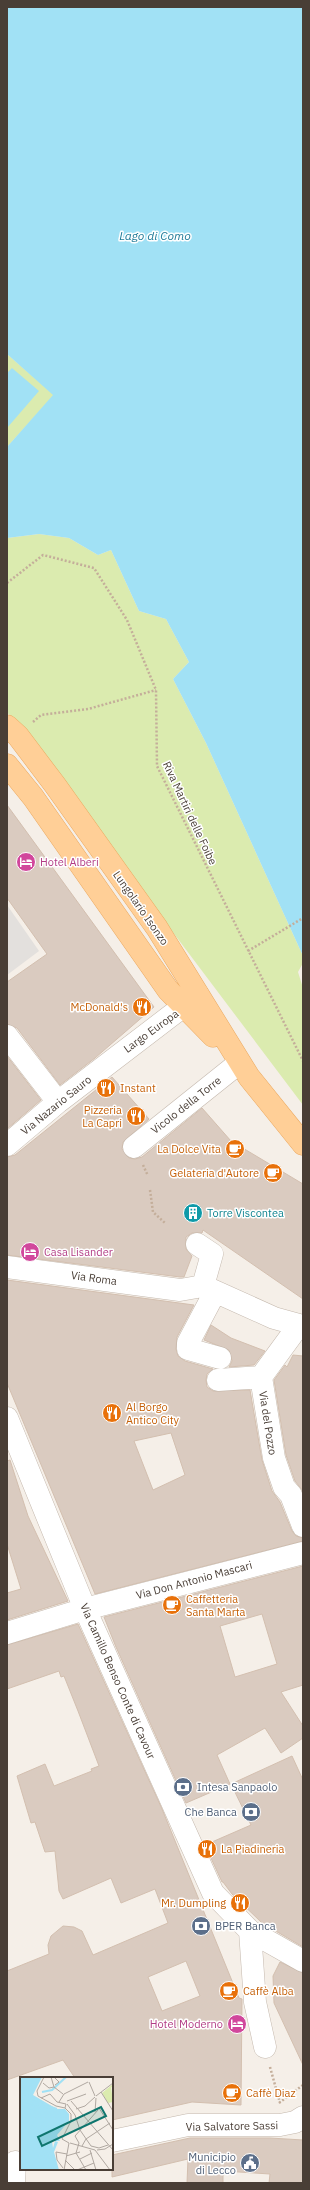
<svg xmlns="http://www.w3.org/2000/svg" width="310" height="2190" font-family="'IBM Plex Sans',sans-serif">
	<rect width="100%" height="100%" fill="#f5efe8"/>
	<path fill="#dbebaf" d="M7 354 54 395 7 447Z
		M39 534 69 538 98 555 111 550 139 611 166 619 189 662 173 679 206 743 303 956V963L298 972 303 988V1105L7 712V538Z"/>
	<path fill="#e3e0dd" d="M7 905 39 951 7 975Z"/>
	<path fill="#a1e1f5" d="M7 7H303V956L206 743 173 679 189 662 166 619 139 611 111 550 98 555 69 538 39 534 7 538V447L53 395 7 354Z
		M12 368 39 391 7 428V373Z"/>
	<path fill="#dacbc0" stroke="#d3bfaf" fill-rule="evenodd" d="M7 805 154 1007 95 1058 60 1085 17 1028 7 1024V982L47 954 7 898Z
		M7 1056 41 1100 7 1129Z
		M112 1077 149 1119 123 1142 122 1149 129 1158 135 1159 142 1157 202 1108 231 1141 303 1184V1299L203 1230 202 1233H192L186 1237V1249L192 1256 184 1277H180L7 1255V1157L15 1155Z
		M7 1280 194 1305 177 1337 176 1349 178 1356 185 1361 213 1369 207 1374 206 1380 207 1387 213 1391 250 1390 262 1460 272 1491 280 1502 292 1531 296 1536 303 1538V1541L95 1594 7 1383ZM171 1433 185 1475 153 1490 134 1441Z
		M211 1325 231 1338 265 1351 254 1365 229 1367 232 1361 229 1350 204 1340Z
		M293 1355 303 1356V1491L295 1481 286 1455 274 1380 285 1365 287 1367Z
		M10 1460 28 1516 68 1601 7 1620V1593L21 1589 7 1544V1461Z
		M303 1566V1685L281 1692 303 1726V1738L281 1753 265 1728 217 1755 230 1784 186 1803 116 1647 104 1617ZM262 1614 277 1664 235 1677 220 1626Z
		M78 1624 162 1809 239 1998 242 1999 241 2105 192 2102 112 2120V2078H75L63 2060 7 2080V1971L49 1954 48 1945 51 1936 63 1926 74 1927 82 1931 93 1955 168 1923 155 1889 121 1903 111 1878 63 1899 59 1891 55 1851 45 1852 35 1822 31 1823 17 1776 45 1764 54 1786 92 1771 91 1769 99 1766 78 1711 64 1676 61 1677 59 1671 7 1689V1645ZM186 1961 200 1996 162 2011 148 1977Z
		M292 1756 303 1780V1947L262 1923 232 1894 223 1882H222L205 1845 251 1825 231 1784Z
		M280 1962 303 1973V2065L274 2003 273 1976Z
		M190 2138H270L303 2140V2183H269L270 2174 223 2171V2183H187L188 2159 112 2177V2155Z"/>
	<g fill="none" stroke-linecap="round" stroke-linejoin="round">
		<defs>
			<path id="minor" d="M7 1036 58 1102
				M7 1145 58 1102 198 995
				M134 1147 239 1063
				M197 1244 212 1254 203 1286
				M7 1267 180 1290 203 1286 274 1318 303 1326
				M215 1292 188 1343V1349L220 1358
				M299 1325 261 1377 274 1458 284 1487 291 1495 303 1526
				M218 1380 261 1377
				M7 1418 85 1609 213 1893 250 1931 303 1961
				M7 1633 85 1609 303 1553
				M250 1931 255 2002 265 2047
				M112 2141 188 2125H280L295 2122 303 2117
				M14 2183 15 2162"/>
			<path id="major" d="M7 726 18 736 55 785 157 928 249 1077 303 1144
				M7 765 33 797 168 990 213 1036"/>
		</defs>
		<use href="#minor" stroke="#c4b8ad" stroke-width="23"/>
		<use href="#major" stroke="#eba960" stroke-width="23"/>
		<path stroke="#c4ae9a" stroke-width="2.5" stroke-dasharray="2 2" stroke-linecap="butt" d="M7 583 43 555 94 568 127 620 156 690 157 766 303 1061
			M33 722 41 715 88 709 156 690
			M248 951 303 918
			M143 1165 148 1176
			M150 1190 153 1212 165 1223
			M270 2067 280 2103
			M279 2103 303 2085"/>
		<use href="#minor" stroke="#fff" stroke-width="22"/>
		<use href="#major" stroke="#ffcf97" stroke-width="22"/>
	</g>
	<defs>
		<symbol id="hotel-disc" viewBox="-11 -11 22 22"><circle r="9.5" fill="#d1479c" stroke="#fff"/><path d="M-6-4.5h1.5V1H6V5H4.5V3h-9V5H-6ZM-4 0a1.8 1.8 0 1 1 3.6 0ZM.5 0V-2.5h3Q6-2.5 6 0Z" fill="#fff"/></symbol>
		<symbol id="restaurant-disc" viewBox="-11 -11 22 22"><circle r="9.5" fill="#e8710a" stroke="#fff"/><path d="M-5-6h1v4h1v-4h1v4h1v-4h1v5L-1.5 .5V6h-2V.5L-5-1ZM5-6V6H3V1.5H1.5Q1.5-4 5-6Z" fill="#fff"/></symbol>
		<symbol id="cafe-disc" viewBox="-11 -11 22 22"><circle r="9.5" fill="#e8710a" stroke="#fff"/><path d="M-5.5-4.5H6V0H3Q3 3.5 0 3.5H-2.5Q-5.5 3.5-5.5 0ZM3-3.2v2h1.7v-2ZM-6 4.5H4V6H-6Z" fill="#fff"/></symbol>
		<symbol id="building-disc" viewBox="-11 -11 22 22"><circle r="9.5" fill="#0f9aa8" stroke="#fff"/><path d="M-4-6H4V6H1V3H-1V6H-4ZM-2.5-4.3h1.7v1.8h-1.7ZM.8-4.3h1.7v1.8H.8ZM-2.5-1h1.7V.8h-1.7ZM.8-1h1.7V.8H.8Z" fill="#fff"/></symbol>
		<symbol id="bank-disc" viewBox="-11 -11 22 22"><circle r="9.5" fill="#5c6f8a" stroke="#fff"/><path d="M-6-4H6V4H-6ZM0-2.3a2.3 2.3 0 1 0 0 4.6a2.3 2.3 0 1 0 0-4.6Z" fill="#fff"/></symbol>
		<symbol id="civic-disc" viewBox="-11 -11 22 22"><circle r="9.5" fill="#5c6f8a" stroke="#fff"/><path d="M-.6-6.5H3V-4.5H.6V-3L4-1V1h2V6H-6V1h2V-1L-.6-3ZM-1.2 2.5V6h2.4V2.5Z" fill="#fff"/></symbol>
	</defs>
	<g fill-rule="evenodd">
		<use href="#hotel-disc" x="15" y="851" width="22" height="22"/>
		<use href="#restaurant-disc" x="131" y="996" width="22" height="22"/>
		<use href="#restaurant-disc" x="95" y="1077" width="22" height="22"/>
		<use href="#restaurant-disc" x="125" y="1105" width="22" height="22"/>
		<use href="#cafe-disc" x="224" y="1138" width="22" height="22"/>
		<use href="#cafe-disc" x="262" y="1162" width="22" height="22"/>
		<use href="#building-disc" x="182" y="1202" width="22" height="22"/>
		<use href="#hotel-disc" x="19" y="1241" width="22" height="22"/>
		<use href="#restaurant-disc" x="101" y="1402" width="22" height="22"/>
		<use href="#cafe-disc" x="161" y="1594" width="22" height="22"/>
		<use href="#bank-disc" x="172" y="1776" width="22" height="22"/>
		<use href="#bank-disc" x="240" y="1801" width="22" height="22"/>
		<use href="#restaurant-disc" x="196" y="1838" width="22" height="22"/>
		<use href="#restaurant-disc" x="229" y="1892" width="22" height="22"/>
		<use href="#bank-disc" x="190" y="1915" width="22" height="22"/>
		<use href="#cafe-disc" x="218" y="1980" width="22" height="22"/>
		<use href="#hotel-disc" x="226" y="2013" width="22" height="22"/>
		<use href="#cafe-disc" x="221" y="2082" width="22" height="22"/>
		<use href="#civic-disc" x="239" y="2152" width="22" height="22"/>
	</g>
	<g text-anchor="middle" dominant-baseline="central" stroke-width="3" stroke-linejoin="round" paint-order="stroke">
		<g font-size="11" fill="#493e36" stroke="#fff">
			<text transform="translate(190 813) rotate(65)">Riva Martiri delle Foibe</text>
			<text transform="translate(141 908) rotate(55)">Lungolario Isonzo</text>
			<text transform="translate(151 1031) rotate(-36)">Largo Europa</text>
			<text transform="translate(56 1105) rotate(-39)">Via Nazario Sauro</text>
			<text transform="translate(186 1105) rotate(-38)">Vicolo della Torre</text>
			<text transform="translate(94 1278) rotate(8)">Via Roma</text>
			<text transform="translate(268 1423) rotate(81)">Via del Pozzo</text>
			<text transform="translate(194 1580) rotate(-15)">Via Don Antonio Mascari</text>
			<text transform="translate(118 1681) rotate(66)">Via Camillo Benso Conte di Cavour</text>
			<text transform="translate(232 2126) rotate(-1)">Via Salvatore Sassi</text>
		</g>
		<g font-size="11" fill="#b23c85" stroke="#fff" text-anchor="start">
			<text x="40" y="862">Hotel Alberi</text>
			<text x="44" y="1252">Casa Lisander</text>
			<text x="223" y="2024" text-anchor="end">Hotel Moderno</text>
		</g>
		<g font-size="11" fill="#c56008" stroke="#fff" text-anchor="start">
			<text x="128" y="1007" text-anchor="end">McDonald's</text>
			<text x="120" y="1088">Instant</text>
			<text x="122" y="1110" text-anchor="end">Pizzeria<tspan x="122" dy="13">La Capri</tspan></text>
			<text x="221" y="1149" text-anchor="end">La Dolce Vita</text>
			<text x="259" y="1173" text-anchor="end">Gelateria d'Autore</text>
			<text x="126" y="1407">Al Borgo<tspan x="126" dy="13">Antico City</tspan></text>
			<text x="186" y="1599">Caffetteria<tspan x="186" dy="13">Santa Marta</tspan></text>
			<text x="221" y="1849">La Piadineria</text>
			<text x="226" y="1903" text-anchor="end">Mr. Dumpling</text>
			<text x="243" y="1991">Caffè Alba</text>
			<text x="246" y="2093">Caffè Diaz</text>
		</g>
		<g font-size="11" fill="#0d838f" stroke="#fff" text-anchor="start">
			<text x="207" y="1213">Torre Viscontea</text>
		</g>
		<g font-size="11" fill="#4e5e75" stroke="#fff" text-anchor="start">
			<text x="197" y="1787">Intesa Sanpaolo</text>
			<text x="237" y="1812" text-anchor="end">Che Banca</text>
			<text x="215" y="1926">BPER Banca</text>
			<text x="236" y="2157" text-anchor="end">Municipio<tspan x="236" dy="13">di Lecco</tspan></text>
		</g>
		<g font-size="12" font-style="italic" fill="#237d9a" stroke="#fff">
			<text x="155" y="235">Lago di Como</text>
		</g>
	</g>
	<g transform="translate(20 2077)">
		<rect width="93" height="93" fill="#f5efe8"/>
		<path d="M93 7V11L91 10 93 25 88 26 82 16Z" fill="#dbebaf"/>
		<path d="M0 0H22L13 18 37 32H45L49 37V44L37 58 40 64H32L33 71 35 64 38 65 34 75 39 93H0Z" fill="#a1e1f5"/>
		<path fill="none" stroke="#a1e1f5" stroke-width="2" d="M22 15 32 13 46 0M0 16 8 23 37 32M0 23 35 32M0 25 16 31 35 33M0 27 16 33H37"/>
		<path fill="none" stroke="#b0a8a1" stroke-width="1" d="M24 0 17 14 18 19 36 29 45 31 51 37V44L42 62 49 66M31 0 34 10 43 17M34 0 39 5 35 8M69 5 75 19M23 6 29 11 34 10M81 15 93 34M76 19 93 6M21 21 30 17 37 25 46 27 45 31M47 24 66 17M51 24 93 73M39 25 44 17 68 5M47 27 55 38 60 53 71 69M79 31 93 53M56 32 65 29 75 20M75 35 76 21M50 66 75 73M62 69 66 62 90 46M71 69 79 71 88 68M70 73 76 93M75 73 90 93M77 73 85 72 93 67M46 79 60 75M60 82 72 76M45 83 55 93M43 91 37 83 36 75 47 77M44 93 49 66M57 93 74 86M66 93 56 76 59 66 55 59 78 33"/>
		<path fill="#0f766e" fill-opacity="0.15" stroke="#0f766e" stroke-width="2" d="M81 30 86 39 22 69 18 60Z"/>
		<rect width="93" height="93" fill="none" stroke="#493e36" stroke-width="2"/>
	</g>
	<rect width="310" height="2190" fill="none" stroke="#493e36" stroke-width="16"/>
</svg>
